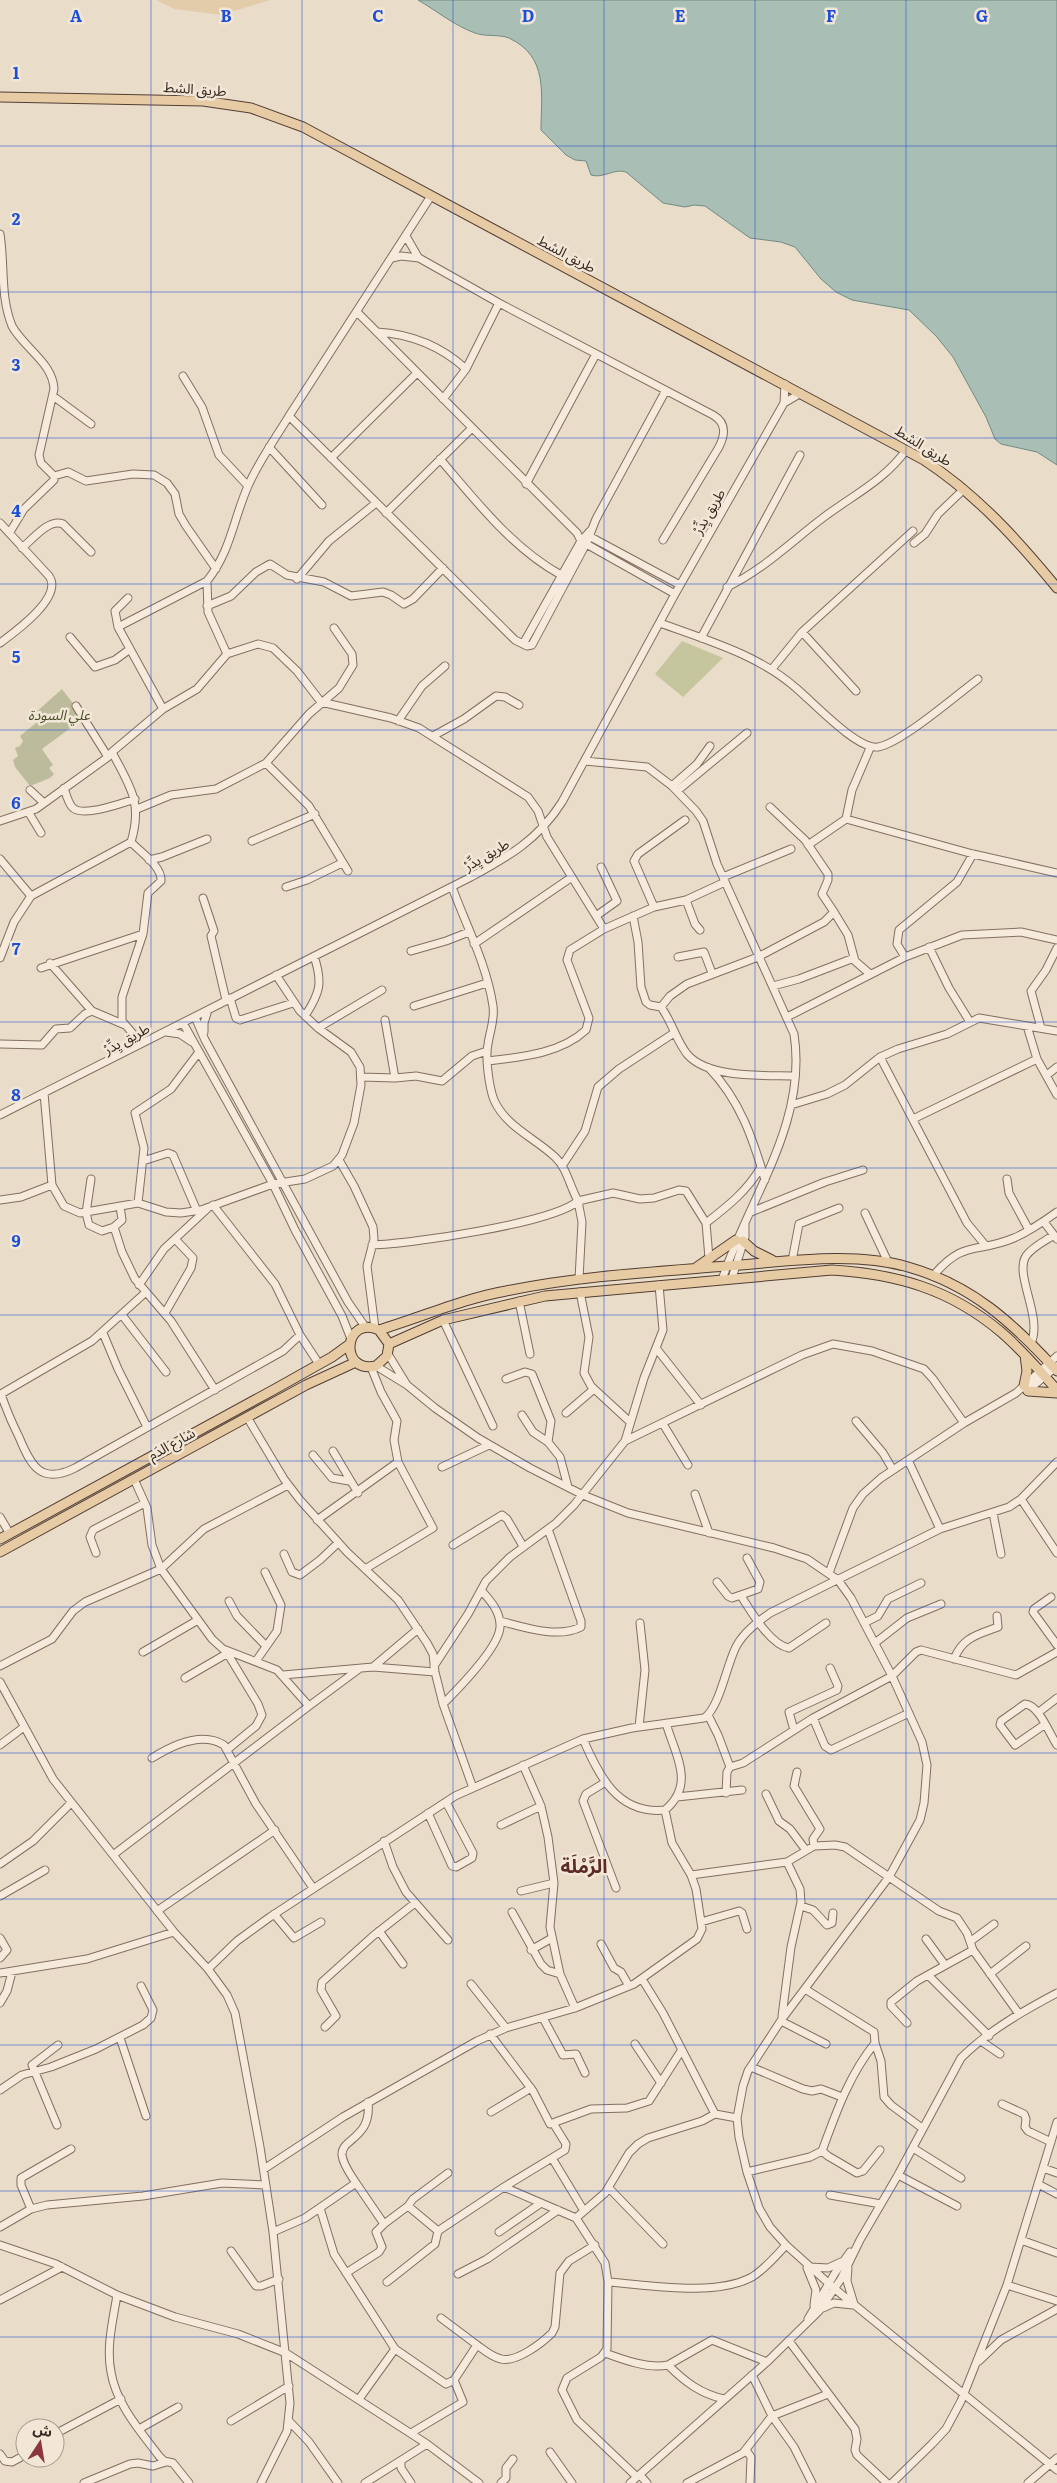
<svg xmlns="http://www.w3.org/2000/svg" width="1057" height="2483" font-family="Literata,'Noto Sans Arabic',serif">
	<rect width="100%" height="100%" fill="#e9dcc9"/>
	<path fill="#c6c69e" d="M682 641 723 658 683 697 655 674Z"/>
	<path fill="#e2cca9" d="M156 0H270L221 15 175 9Z"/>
	<path fill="#bcbc9c" d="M62 689 84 718 42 749 53 765 49 768 54 774 50 778 30 786 15 767 13 760 18 756 15 748 20 746 23 741 20 736 41 719 35 713Z"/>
	<path fill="#a9beb5" stroke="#708b82" d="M418 0H1057V465L1037 452 1001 444 995 439 986 417 953 357 936 336 909 310 852 300 836 292 821 279 795 247 781 242 750 238 705 206 694 205 685 207 663 203 626 172C614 168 603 179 591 175L586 161 575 160 566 155 541 130C541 94 549 57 509 38 499 34 486 37 475 33 455 26 437 11 418 0Z"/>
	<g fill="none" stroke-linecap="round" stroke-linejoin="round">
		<defs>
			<path id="minor" d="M431 196 289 416 515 640 527 646 532 645 587 542 596 519 665 392
				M0 234C5 266 0 296 12 326 24 348 53 363 54 389L39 455 41 463 54 476V480L24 509 10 532
				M406 236 418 257
				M392 258 401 256 419 258 499 303 466 369 443 399
				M499 303 713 415C727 423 725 435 719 447L663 540
				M357 312 577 533 581 541 675 594
				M377 332C410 334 441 346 466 369
				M183 376 202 407 219 455 248 486
				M53 396 91 424
				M784 403 801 393
				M269 447 322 505
				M331 458 417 373
				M440 459C476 501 512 548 561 575
				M54 476 68 472 86 481 133 474 154 475 167 483 175 494 179 514 186 526 216 569
				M526 484 596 354
				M386 513 471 429
				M0 523 49 576C64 597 15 632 0 643
				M587 535 680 585
				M914 543 925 534 938 514 964 489
				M22 548C33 539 49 518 63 524L91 552
				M297 579 329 541 376 503
				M207 581 208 612 227 654
				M727 587C763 570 792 541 824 517 852 496 886 479 906 450
				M128 598 115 611 118 627 163 709
				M207 606 231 596 256 572 270 564 287 575 324 582 351 596 383 592 391 595 404 604 413 599 443 568
				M660 623C706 640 759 655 796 688 813 702 857 750 878 747 900 744 957 695 978 679
				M118 627 207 581C231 551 233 520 248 486 259 461 275 439 289 416
				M802 632 856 691
				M70 637 95 667 115 660 130 649
				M701 638 800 455
				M523 644 581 541 590 531
				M772 669 802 632 913 531
				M76 706 108 757
				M398 721 422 686 445 666
				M433 736 464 719 496 696 505 697 519 705
				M585 761 647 767 672 786 696 811 703 821 717 864 794 1034C808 1124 748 1199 722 1280
				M266 763 309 806 348 871
				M672 786 697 764 710 746
				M64 788C66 794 68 802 72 807 81 818 123 803 135 799
				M30 790 44 803
				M677 791 747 733
				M137 809 171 795 216 789 266 763 309 714 339 688 353 665 352 654 334 628
				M29 813 41 833
				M846 819 973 854 1057 873
				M0 821 36 809 108 757 112 752
				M252 841 315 814
				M808 845 846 819 852 790 870 748
				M0 859 31 896 131 842
				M149 860 162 857 207 839
				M723 877 791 849
				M286 887 307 880 342 863
				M203 898 214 931 211 936 226 1000
				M686 900 695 924 700 930
				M654 907 634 861 638 854 685 820
				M834 912 848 935 855 961 870 974
				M596 916 617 901 601 867
				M633 916 638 942 641 987 646 1002 650 1005 661 1007 670 996 687 984 758 957 824 922 834 912 822 894 828 880V874L805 840 770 807
				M474 944 572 877
				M929 947 949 988 970 1022
				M411 951 446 941 469 932
				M678 957 704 952 712 973
				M905 957 897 944 899 930 957 882 973 854
				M0 958 14 922 31 896
				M50 963 92 1011 125 1025
				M41 968 143 934
				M773 986 799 979 854 958
				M230 998 236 1018 240 1020 293 1003
				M414 1006 487 983
				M661 1007C672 1022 676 1040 687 1054 708 1079 765 1075 795 1076
				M305 1016C320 993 323 983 314 956
				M195 1017 205 1040 348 1302 366 1328
				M787 1017 905 957 962 935 1021 932 1057 940
				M385 1020 395 1078
				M183 1023 273 1184 295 1230 342 1316 351 1339
				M318 1028 382 990
				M1041 1028 1031 991 1046 970 1057 948
				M166 1032 180 1034 192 1042
				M204 1032V1023L208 1010
				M141 1043 122 1021V997L143 934 148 893 161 881C162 866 141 853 131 842 143 802 130 787 112 752L163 709 197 689 227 654 258 644 273 648 297 671 321 702 391 718 419 728 528 797 538 811 547 837 604 929
				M0 1044 42 1045 56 1029 70 1028 85 1014 92 1011
				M880 1057 967 1223 986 1246
				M1037 1059 1057 1095
				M487 1061C521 1057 560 1054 586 1030L589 1018 567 960 570 950 604 929 654 907 686 900 725 882
				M709 1068C740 1100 753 1139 765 1180
				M1047 1075 1057 1067
				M361 1077 395 1078 416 1076 442 1081 472 1056 487 1051
				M791 1105 827 1094 845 1085 880 1057 898 1049 947 1034 979 1018 1057 1031
				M0 1115 471 877C509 856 538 840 562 802L675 594 784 403 785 384
				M913 1119 1037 1059 1027 1026
				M339 1160 354 1186 373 1227 374 1239 367 1266 375 1328
				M143 1161 168 1153 173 1155 197 1211
				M562 1166 585 1131 598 1087 619 1069 674 1033
				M91 1179 86 1213 89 1225 102 1231 114 1227 122 1252 135 1279 171 1321 215 1390
				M1007 1179 1009 1193 1029 1230
				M52 1185 64 1206 80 1213 138 1203 166 1212 181 1213 201 1210 273 1184 305 1179 333 1166 342 1155 354 1123 361 1085 360 1067 351 1052 318 1028 300 1011 276 975
				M0 1200 21 1197 52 1185 44 1093
				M138 1203 144 1148 135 1113 171 1089 199 1052
				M213 1205 275 1284 300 1335 319 1364
				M751 1212 825 1182 863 1170
				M865 1213 888 1262
				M1044 1222 1057 1239
				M706 1223C728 1206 747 1191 761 1167
				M114 1227 122 1220 120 1206
				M372 1245C410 1244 553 1223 578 1201 570 1187 567 1168 555 1157 535 1138 506 1127 494 1100 489 1087 485 1057 488 1044 490 1030 495 1020 493 1006 487 965 466 925 452 887
				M792 1261 799 1224 839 1208
				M933 1276C964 1239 976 1254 1014 1238 1030 1231 1043 1222 1057 1212
				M732 1278 745 1237V1225
				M579 1279 582 1222 578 1201 613 1193 640 1199 654 1198 679 1190 686 1191 706 1223 709 1258
				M139 1285 164 1249 207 1209
				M146 1292 92 1341 1 1394C6 1409 12 1423 19 1437 31 1466 41 1485 75 1468L283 1351 300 1335
				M580 1292 589 1337 584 1373 591 1386 630 1422
				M519 1301 530 1354
				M165 1313 191 1268 193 1258 176 1240
				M122 1315 166 1372
				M443 1320 493 1426
				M103 1333 118 1369 147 1427
				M1031 1343C1043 1317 1014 1275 1026 1256 1032 1247 1045 1241 1054 1235
				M656 1348 701 1405
				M388 1354 407 1385 435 1408 478 1438 530 1468 583 1495 628 1513 774 1548 807 1559 838 1580 851 1598 892 1676 922 1742 927 1765 924 1803 920 1820 889 1877 782 2019 748 2071 743 2086 737 2118 739 2137 747 2172 759 2208 770 2227 786 2245 835 2289 1057 2470
				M376 1366 407 1385
				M506 1379 525 1372 532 1374 551 1421 548 1442
				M1027 1391 1057 1366
				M566 1413 594 1389
				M522 1415 533 1432 548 1442 560 1457 568 1487
				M247 1417 284 1479 300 1500 347 1552 398 1600 427 1643 433 1654 435 1672 443 1704 473 1788
				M856 1421 883 1453 893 1470
				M663 1424 688 1465
				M625 1441 802 1355 833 1344 872 1351 924 1369 933 1379 964 1423
				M333 1451 358 1493
				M313 1455 332 1478 349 1481
				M908 1460 940 1529
				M442 1467 489 1445
				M695 1494 709 1533
				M1021 1499 1057 1553
				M993 1513 1001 1554
				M0 1517 10 1534
				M317 1520 398 1462
				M453 1545 502 1515 507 1519 523 1546
				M96 1553 90 1537 93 1530 145 1503
				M284 1554 292 1572 300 1575 320 1560 338 1543
				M365 1569 433 1528 398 1462 394 1440 397 1421 381 1392 371 1367
				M829 1573 853 1508 863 1494 881 1478 964 1423 1016 1393 1057 1356
				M717 1582 728 1596 732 1598 758 1589 760 1582 747 1558
				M741 1596C751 1611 770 1645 789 1648L826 1623
				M1051 1597 1034 1609 1033 1612 1057 1645
				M229 1601 237 1616 266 1646
				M500 1621C524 1627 557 1639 581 1627V1621L548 1529
				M864 1623 878 1616 888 1599 921 1583
				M875 1643 907 1618 941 1604
				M226 1651 258 1704 262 1715 256 1726 228 1749
				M143 1652 198 1620
				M954 1659C963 1637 977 1635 998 1627L997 1616
				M256 1661 277 1631 281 1605 265 1572
				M0 1666 52 1639 73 1611 85 1602 161 1569 204 1529 288 1485
				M434 1666 468 1614 486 1581 510 1557 556 1523 574 1505 625 1441 644 1378 663 1330 659 1285
				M373 1667 418 1629
				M283 1675 373 1667 435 1672
				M185 1678 228 1653
				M0 1682 53 1779 174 1932 208 1969 227 1995 235 2013 260 2147 273 2232 290 2403 287 2431 261 2483
				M443 1704C458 1689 499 1647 500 1627 501 1612 490 1600 481 1590
				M309 1706 359 1669
				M1039 1712 1057 1698
				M708 1715 718 1735 730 1767 727 1772 726 1793
				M813 1718 825 1746 831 1750 909 1713
				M1044 1725 1015 1745 1000 1725 1001 1721 1025 1704C1039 1705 1049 1733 1057 1745
				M639 1727 645 1670 640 1623
				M794 1730 789 1712 837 1690 838 1686 830 1668
				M583 1739C599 1776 618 1815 665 1810 696 1784 675 1755 666 1723
				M0 1745 24 1727
				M152 1758C171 1746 202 1731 224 1745L256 1804 313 1888
				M523 1765 541 1806 548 1837 554 1883 550 1927 560 1974 575 2008
				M730 1767 743 1763 813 1718 892 1676 916 1652 921 1650 1016 1675 1057 1652
				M797 1772 794 1786 820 1829 813 1839 814 1846
				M604 1783 586 1794 583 1801 616 1888
				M766 1794 779 1821 790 1829 805 1849
				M677 1797 742 1790
				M428 1813 452 1866 456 1867 472 1858 473 1853 446 1802
				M501 1825 541 1806
				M384 1841 393 1867 406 1892 448 1940
				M113 1855 309 1706 277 1670 223 1649 212 1639 161 1569 152 1545 147 1508 134 1479
				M0 1864 33 1841 71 1803
				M691 1875 787 1862 814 1846 835 1845 845 1847 939 1911 957 1918 967 1933 973 1950 1019 2014
				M521 1891 554 1883
				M0 1896 45 1870
				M801 1906 813 1910 827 1925 832 1923 833 1913
				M157 1911 275 1830
				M512 1912 541 1964 547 1970 560 1974
				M274 1914 294 1938 321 1922
				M701 1922 739 1911 742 1913 747 1929
				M379 1931 403 1964
				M0 1938 7 1950 0 1958
				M926 1939 945 1965
				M971 1941 994 1924
				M601 1944 614 1968 621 1972 629 1986
				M531 1950 552 1938
				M208 1969 237 1941 270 1917 455 1796 583 1739 632 1728 704 1718C720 1708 727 1662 737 1645 745 1631 758 1622 770 1613L940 1529 1009 1507 1021 1499 1057 1462
				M0 1973 87 1959 174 1932
				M990 1974 1026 1946
				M928 1975 989 2036
				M642 1979 663 2013 715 2114 737 2118
				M471 1984 506 2028
				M805 1989 874 2032 875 2043 881 2061 884 2097 891 2105 922 2128
				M0 2003 7 1991 12 1972
				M782 2016 791 1947 801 1902 800 1889 787 1862
				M543 2018 563 2055 576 2054 585 2073
				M781 2021 826 2044
				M907 2023 891 2006V2002L917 1981 973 1950
				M325 2027 336 2016 321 1990 322 1982 373 1936 415 1903
				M490 2034 533 2091 550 2124 591 2109 627 2108 649 2101 681 2051
				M120 2038 146 2116
				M981 2041 1000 2054
				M635 2044 661 2083
				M751 2067 803 2089 812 2091 821 2089 842 2097
				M0 2090 22 2075 51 2067 96 2049 143 2025 151 2018 153 2010 141 1986
				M1002 2104 1024 2114 1026 2119 1025 2127 1028 2131 1051 2142
				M491 2112 531 2088
				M57 2125 32 2065 58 2045
				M913 2148 961 2178
				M822 2151 828 2156 857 2173 863 2171 880 2150
				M552 2158 584 2211
				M1043 2168 1057 2173
				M264 2169 343 2117 477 2041 506 2028 575 2008 634 1984 697 1939 702 1929 696 1889 691 1875 672 1843 665 1810
				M747 2172 810 2157 822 2151C836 2113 849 2075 875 2043
				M898 2175 957 2206
				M1038 2184 1057 2194
				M504 2187 565 2150 566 2144 553 2123
				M609 2188 663 2244
				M830 2195 881 2204
				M408 2206 413 2199 448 2173
				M320 2208 334 2254 395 2349 359 2399
				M31 2209 21 2185V2178L71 2149
				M576 2218 605 2193 629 2153 638 2144 648 2138 702 2121 715 2114
				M384 2224 408 2206 438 2231
				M0 2227 31 2209 47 2205 143 2196 222 2183 266 2185
				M438 2231 504 2187 576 2218 605 2263 608 2282 607 2349 601 2357 567 2378 562 2390 577 2420 637 2477
				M273 2232 305 2218 356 2183C351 2175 343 2165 342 2155 341 2138 372 2139 368 2102
				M499 2232 541 2203
				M1021 2240 1057 2253
				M0 2245 56 2264 117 2295 175 2317 238 2334 286 2353 427 2444 479 2483
				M231 2251 256 2286H261L279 2279
				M810 2267 828 2268 841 2262
				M807 2268 816 2290 814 2305
				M848 2268 847 2281 854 2304
				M346 2273 379 2252 382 2247 376 2232 384 2224 356 2183
				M458 2274 487 2259 558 2210
				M387 2282 435 2244 438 2231
				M608 2282C649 2285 715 2297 752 2277 765 2269 776 2256 786 2245
				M1007 2285 1057 2301
				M117 2295C113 2320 106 2347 111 2372 116 2404 141 2432 159 2456L164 2461 173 2463 189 2483
				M0 2300 62 2267
				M823 2308 834 2303 853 2305
				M441 2318 477 2345
				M808 2319 835 2273 850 2252
				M789 2341 855 2429 857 2439 855 2450 857 2455 887 2483
				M395 2349 446 2384 454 2380 477 2345C484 2350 492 2357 501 2359 516 2363 542 2343 552 2333L555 2327 560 2273 569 2261 595 2245
				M605 2353C624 2360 648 2369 668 2365L712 2340 767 2362
				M979 2361 1001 2340 1057 2309
				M668 2365C685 2382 701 2394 724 2399
				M752 2375 772 2416 794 2447 812 2483
				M231 2421 289 2386
				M290 2422 309 2442 338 2483
				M139 2429 178 2407
				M411 2433 463 2402 454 2380
				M55 2434 121 2399
				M746 2450 751 2457 750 2483
				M550 2452 572 2483
				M0 2454 5 2461 12 2462 25 2455
				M401 2462V2468L411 2483
				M640 2475 647 2483
				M84 2483 130 2464 138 2463 153 2466 166 2462
				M365 2483 427 2444
				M501 2483 506 2478V2468L513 2459
				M630 2483 767 2362 819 2311 841 2279 860 2240 898 2175 961 2058C988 2031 1023 2011 1057 1993
				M687 2483 743 2453 772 2416 828 2394
				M892 2483 932 2444 946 2429 961 2401 1007 2285 1057 2122
				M1028 2483 1057 2458"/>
			<path id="major" d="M0 97 203 101 251 108 303 127 924 460C977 495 1017 539 1057 588
				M743 1241 754 1251 772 1260
				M697 1267 736 1240
				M379 1330 389 1344 387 1356 376 1366C338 1374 344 1314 379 1330 422 1317 462 1299 506 1291 579 1276 653 1272 727 1266 784 1262 852 1251 908 1267 972 1285 1013 1323 1057 1371
				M389 1344 443 1320 545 1296 832 1270C897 1274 950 1289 1001 1332 1021 1349 1039 1370 1057 1390
				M1024 1386 1027 1371 1025 1355
				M1028 1391 1057 1393
				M0 1539 275 1389 332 1357 350 1344
				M0 1552 306 1385 356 1362"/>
		</defs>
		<use href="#minor" stroke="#836f60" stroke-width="9"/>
		<use href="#major" stroke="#523e33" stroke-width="11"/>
		<use href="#minor" stroke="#f5eadb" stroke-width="7"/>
		<use href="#major" stroke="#e7cba5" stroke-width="9"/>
	</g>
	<path fill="none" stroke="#1d4ed8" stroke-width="1" stroke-opacity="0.55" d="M151 0V2483M302 0V2483M453 0V2483M604 0V2483M755 0V2483M906 0V2483M0 146H1057M0 292H1057M0 438H1057M0 584H1057M0 730H1057M0 876H1057M0 1022H1057M0 1168H1057M0 1315H1057M0 1461H1057M0 1607H1057M0 1753H1057M0 1899H1057M0 2045H1057M0 2191H1057M0 2337H1057"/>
	<g text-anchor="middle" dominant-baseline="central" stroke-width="5" stroke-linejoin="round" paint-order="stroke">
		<g font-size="14" fill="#362921" stroke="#f2e7d7">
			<text transform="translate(195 88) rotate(4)">طريق الشط</text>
			<text transform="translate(567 253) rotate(28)">طريق الشط</text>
			<text transform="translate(924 445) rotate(32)">طريق الشط</text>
			<text transform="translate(708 511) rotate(-60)">طريق يِدِّرْ</text>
			<text transform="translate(486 854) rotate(-30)">طريق يِدِّرْ</text>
			<text transform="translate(126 1038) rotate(-28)">طريق يِدِّرْ</text>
			<text transform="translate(171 1443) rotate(-29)">شارع الدَم</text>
		</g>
		<g font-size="14" font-style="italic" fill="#4a4f2a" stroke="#f2e7d7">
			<text x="59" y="714">علي السودة</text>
		</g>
		<g font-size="19" font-weight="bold" fill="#5d2b26" stroke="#f2e7d7">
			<text x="584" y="1865">الرَّمْلَة</text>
		</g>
	</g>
	<g font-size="16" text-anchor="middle" font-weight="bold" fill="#1d4ed8" stroke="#f2e7d7" stroke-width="5" stroke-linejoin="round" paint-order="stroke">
		<text x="76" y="22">A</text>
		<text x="226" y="22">B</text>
		<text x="378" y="22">C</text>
		<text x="528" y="22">D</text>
		<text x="680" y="22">E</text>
		<text x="831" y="22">F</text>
		<text x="982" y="22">G</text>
		<text x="16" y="79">1</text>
		<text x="16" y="225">2</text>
		<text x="16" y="371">3</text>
		<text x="16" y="517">4</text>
		<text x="16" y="663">5</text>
		<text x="16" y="809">6</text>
		<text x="16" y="955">7</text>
		<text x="16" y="1101">8</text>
		<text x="16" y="1247">9</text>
	</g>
	<g transform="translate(40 2443) rotate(12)"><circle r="24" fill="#f2e7d7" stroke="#a79b8e"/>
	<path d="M0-4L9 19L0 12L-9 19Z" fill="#8b3741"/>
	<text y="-8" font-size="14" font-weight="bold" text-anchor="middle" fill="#362921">ش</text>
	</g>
</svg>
